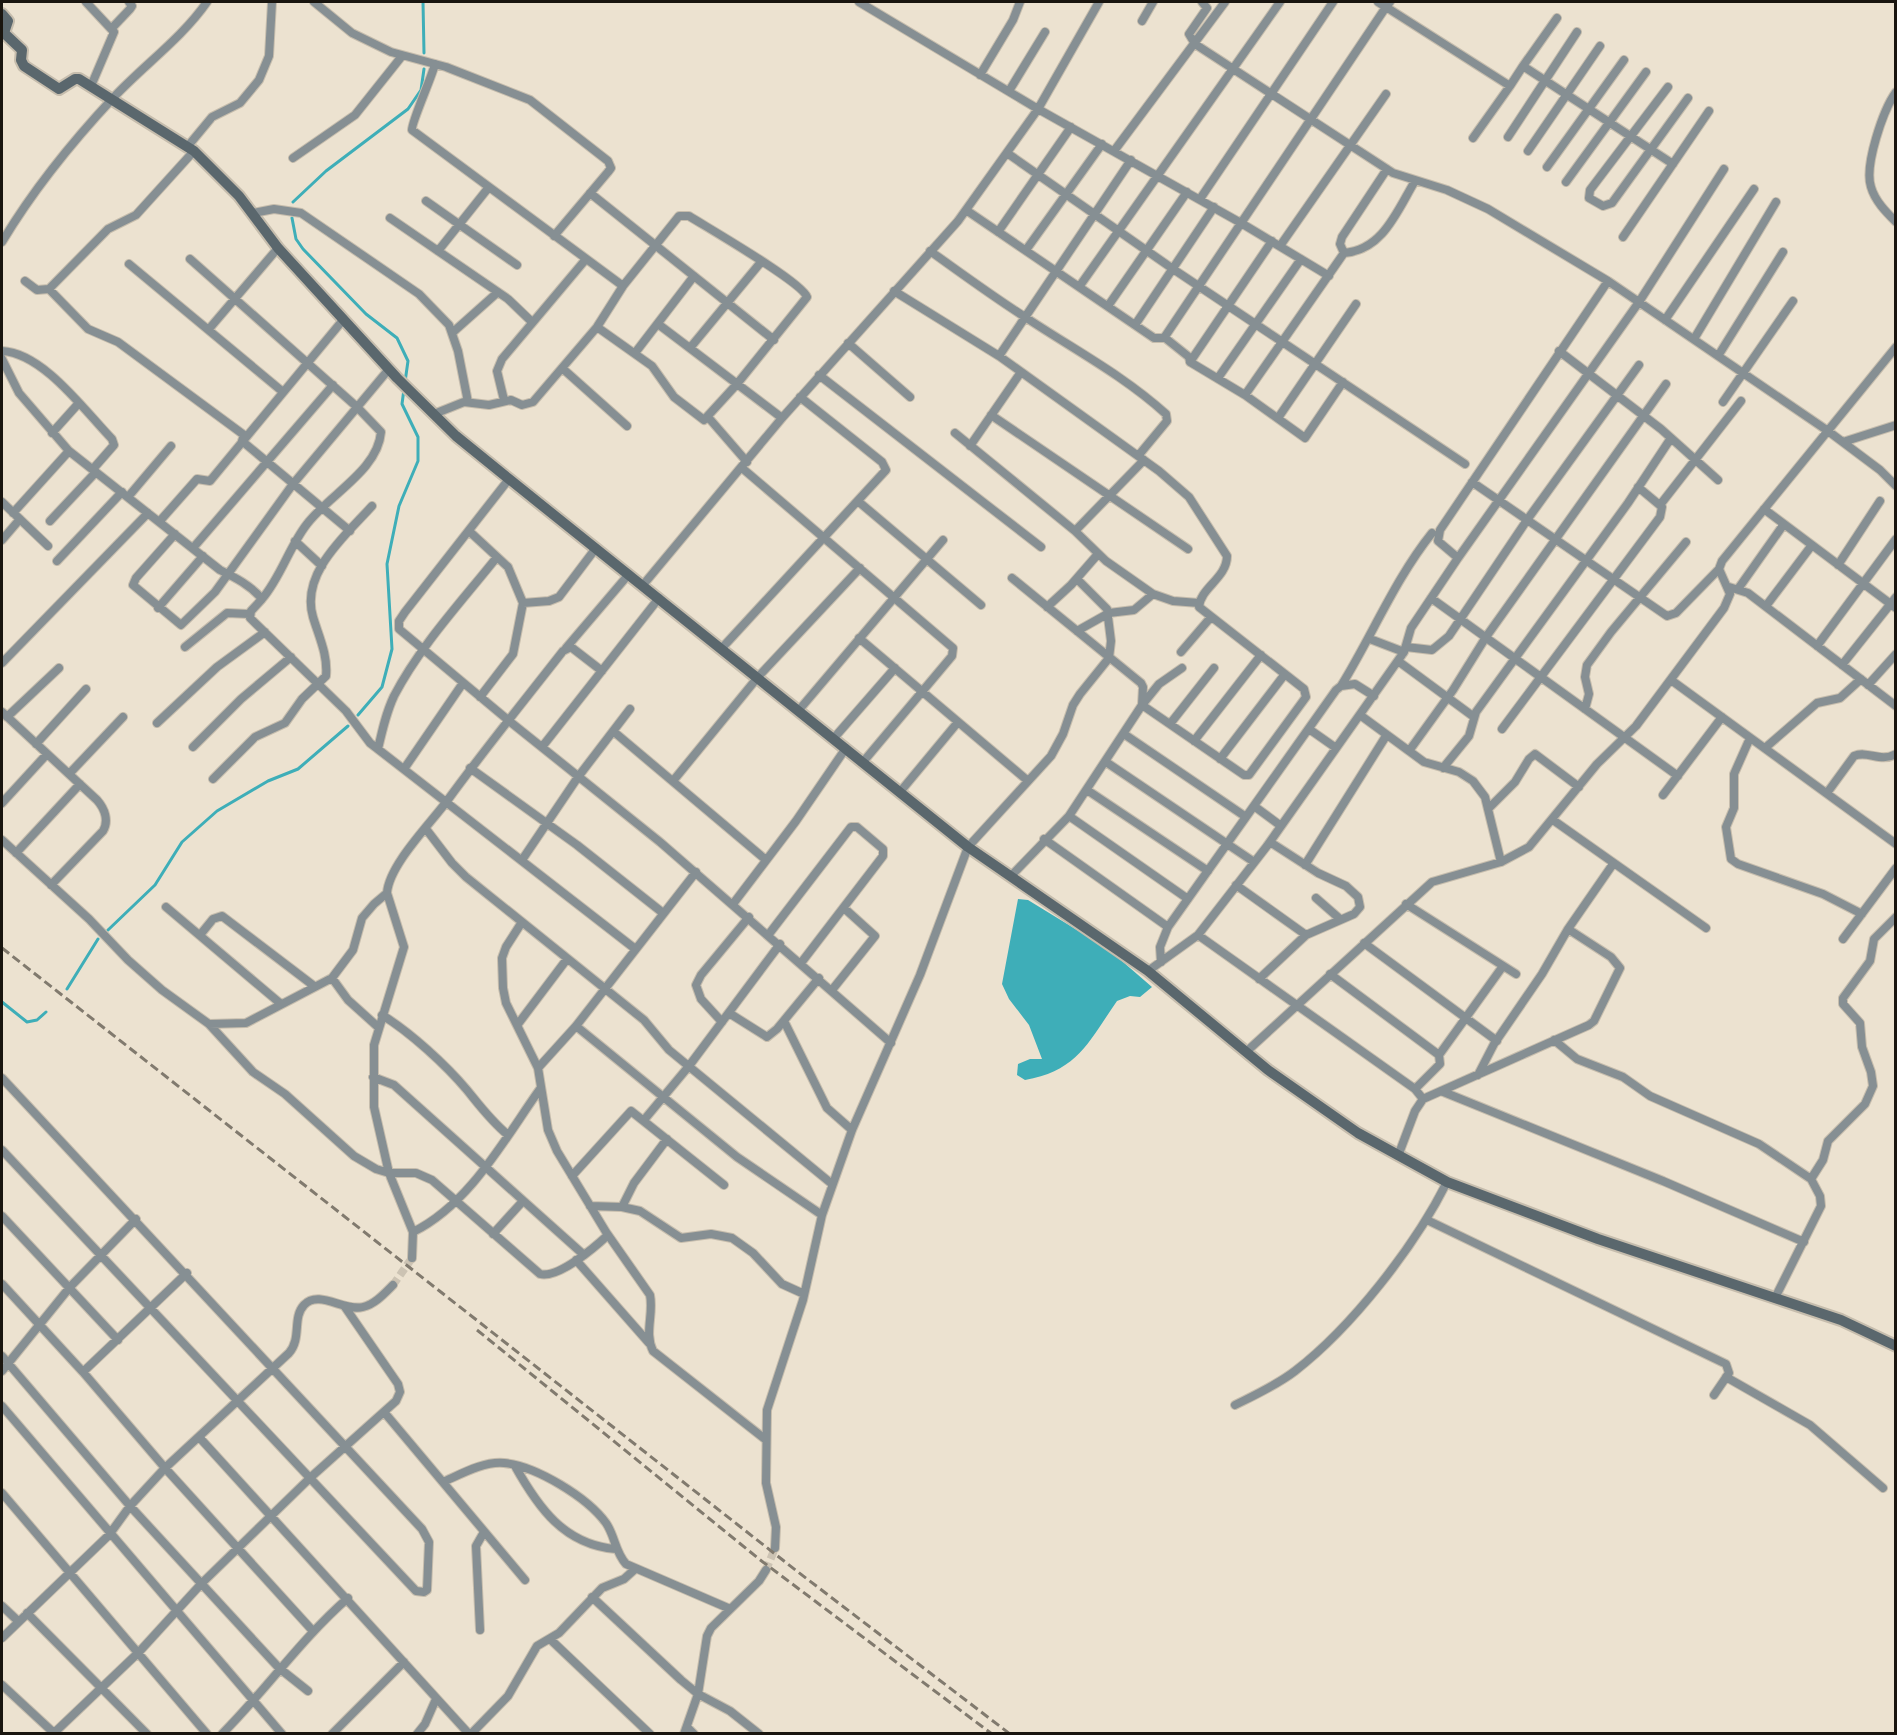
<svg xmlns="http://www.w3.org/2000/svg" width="1897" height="1735" font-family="'Exo 2',sans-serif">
	<rect width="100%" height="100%" fill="#ece2d0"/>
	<path fill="#3eaeb8" d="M1018 899 1028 900 1108 949 1152 987 1140 997 1130 996 1117 1001C1089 1041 1078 1071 1025 1080L1017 1075 1018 1064 1030 1059H1042L1029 1025 1009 999 1002 984Z"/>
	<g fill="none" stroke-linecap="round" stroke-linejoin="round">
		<path stroke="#3eaeb8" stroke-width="3" d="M423 2 424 53
			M293 202 326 171 408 109 421 90 424 69
			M292 218 296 239 303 249 366 314 397 338 408 361 405 382
			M358 715 382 687 392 649 387 564 399 506 418 461V437L402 404 404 389
			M108 930 155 885 182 842 217 811 268 781 298 769 348 726
			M67 989 98 939
			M2 1002 27 1022 37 1020 46 1012"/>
		<path stroke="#ccc3b3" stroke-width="8" stroke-dasharray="8 4" stroke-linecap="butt" d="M393 1285 412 1258
			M766 1570 775 1548"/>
		<defs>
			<path id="street" d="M86 2 114 32 91 86
				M314 2 352 33 391 52 446 67 530 100 608 161 611 168 608 172 554 236
				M1099 2 1038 109 1241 223 1329 276
				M1202 2 1207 8 1189 34 1195 44 1393 173 1447 190 1488 209 1608 281 1828 431 1880 470 1896 486
				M1390 2 1386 7 1510 86 1523 66 1673 164
				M1142 21 1153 2
				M112 28 130 9 132 6 129 2
				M435 64C432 77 411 123 412 130L623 286
				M1523 66 1557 18
				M980 75 1013 20 1020 2
				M1668 87 1590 190 1589 198 1603 206 1612 203 1688 98
				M1009 91 1045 32
				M1896 92C1883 110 1864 166 1871 187 1875 201 1886 212 1896 222
				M1508 137 1577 32
				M1473 138 1510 86
				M188 146 212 117 240 103 259 80 269 56 272 2
				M1114 151 1225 2
				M1528 151 1600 46
				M1007 153 1173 269 1465 464
				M293 158 355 115 402 56
				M1547 167 1624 60
				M1566 182 1646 72
				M590 193 774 340
				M1200 199 1333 2
				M426 201 517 265
				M966 210 1154 338H1164L1386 7 1378 2
				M253 213 274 209 301 213 419 294 449 325 458 351 468 402
				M390 218 508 299 532 322
				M998 232 1071 127
				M1623 237 1709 111
				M2 242C33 190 72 142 114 97 144 65 182 38 207 2
				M1280 246 1386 94
				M1026 250 1102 144
				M438 251 489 187
				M930 251C961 273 992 296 1025 317 1073 349 1123 375 1166 414L1167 421 1138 456
				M1344 253 1340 244 1342 237 1387 169
				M190 259 357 407 381 432C378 470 330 494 307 524 289 547 281 577 262 599
				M129 264 283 392
				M25 281 37 290 49 289 108 229 136 215 194 151
				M1079 287 1280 2
				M49 289 88 329 118 342 244 435 242 441 350 531
				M894 291 999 356 1159 471 1189 497 1227 556C1227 578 1200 588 1199 607L1304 689 1306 697 1249 775H1244L1142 705 1143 687 1141 683 1012 578
				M1108 306 1187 192
				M1665 320 1754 189
				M658 324 782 418
				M1135 325 1214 207
				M209 329 278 248
				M452 333 498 292
				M1164 337 1189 357 1190 362 1245 395 1305 438 1343 382
				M1694 339 1776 202
				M848 343 910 397
				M690 348 761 262
				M2 351C43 353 84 410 112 439L114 445 93 469
				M1559 351 1661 429 1718 480
				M635 353 694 276
				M999 356 1131 160
				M1718 356 1783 252
				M2 359 19 393 69 451 220 570C236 578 250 585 262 599L251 611 250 618 346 711 370 743 634 948
				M1190 362 1272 241
				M562 368 627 426
				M819 375 1041 547
				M1218 378 1301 259
				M1245 395 1344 253C1383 250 1397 211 1415 181
				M504 400 497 371 502 359 586 259
				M1723 402 1793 301
				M434 414 464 402 489 405 511 400 522 405 533 402 597 327 623 286 679 216H689C708 228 802 282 807 297L737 384 704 420 674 397 652 366 597 327
				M991 415 1188 549
				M708 417 747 462
				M1278 418 1356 304
				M52 433 78 404
				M955 433 1075 531 1106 561 1153 594 1173 601 1199 603
				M1843 442 1896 425
				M970 446 1021 372
				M742 468 953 648 952 656 863 762
				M509 479 405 612 399 621V629L508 720 660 842 891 1043
				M1472 482 1667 616 1676 613 1719 569
				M128 497 171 446
				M2 502 48 546
				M859 502 981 605
				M1660 505 1741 401
				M1764 509 1896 608
				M13 513 69 451
				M50 521 96 472
				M159 522 197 479 210 481 343 320
				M469 531 508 567 523 603 513 654 480 697
				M1075 531 1144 460
				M175 534 136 578 133 585 181 625 215 592 293 484 389 369
				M2 540 20 519
				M295 541 322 566
				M193 548 333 385
				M1458 558 1639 302 1724 169
				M57 561 122 492
				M1838 565 1880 501
				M643 585 782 418 958 221 1038 109 859 2
				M1729 587 1748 593 1896 706
				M1738 589 1784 524
				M1431 598 1678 776
				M523 603 549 601 559 597 596 548
				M1766 606 1812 545
				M1047 607 1071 585 1098 554
				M158 608 203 556
				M1077 631 1109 613 1134 610 1153 594
				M859 638 1028 781
				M1370 639 1404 652
				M1817 646 1896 539
				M185 647 227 613 249 614
				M1406 647 1432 650 1449 636 1527 520 1639 365
				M566 648 629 574
				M722 648 886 470 882 462 800 397
				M1181 652 1211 617
				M1398 661 1474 717
				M2 663 148 513
				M1842 665 1896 597
				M1671 680 1896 844
				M1868 685 1896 654
				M1341 686C1372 636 1395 579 1432 533
				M1585 709 1589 694 1585 677 1587 665 1611 632 1686 542
				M799 710 943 540
				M2 712 97 800C105 809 109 821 103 831L51 885
				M1360 715 1424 762 1459 772 1473 781 1485 797 1501 862
				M7 717 59 668
				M157 723 217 667 265 632
				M1170 724 1214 668
				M1309 729 1336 748
				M1502 729 1660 517 1662 507 1638 487
				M613 731 766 860
				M1124 734 1246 817
				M834 738 895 668
				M1750 738 1734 774V808L1726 827 1731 859 1738 864 1823 894 1862 914
				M1194 741 1261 655
				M36 744 86 689
				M193 747 241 699 291 657
				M542 747 659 598
				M1765 748 1817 703 1840 698 1861 679
				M378 749C382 731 386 713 394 696 420 646 462 601 497 557
				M1409 751 1453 690 1486 637 1666 384
				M1220 759 1285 674
				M1106 762 1254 862
				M470 768 577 845 663 913
				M1443 768 1469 736 1476 712 1628 503 1671 438
				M404 769 463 683
				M69 774 123 717
				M213 779 255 737 285 723 302 699 326 676C328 655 319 637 313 617 300 573 346 535 372 506
				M673 781 758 677 860 568
				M1087 790 1208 871
				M900 792 958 722
				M1827 793 1854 756C1868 750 1880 763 1896 754
				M1663 795 1722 717
				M2 803 47 754
				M1254 806 1281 826
				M1488 809 1515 782 1529 759 1535 754 1579 787
				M1069 816 1188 899
				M1553 820 1706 928
				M426 829 452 863 466 877 644 1020 669 1050 832 1184
				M1044 839 1168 927
				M2 840 89 919 128 960 162 990 209 1024 253 1072 285 1094 354 1156 376 1169 389 1173H416L432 1180 540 1274C558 1279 595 1247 608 1235
				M16 853 80 784
				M522 860 578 777 630 709
				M1305 865 1386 736
				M1011 876 1069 816 1142 705 1159 684 1182 668
				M1236 885 1306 935
				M1316 898 1340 919
				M733 904 796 821 846 748
				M1406 904 1516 974
				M166 907 281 1004
				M522 922 506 947 502 958 503 988 506 1003 538 1068 548 1130 557 1151 606 1232 650 1295C654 1314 644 1333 653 1351L765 1439
				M769 934 851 827H857L883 849V856L801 963
				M200 935 213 919 222 916 314 986
				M1198 935 1415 1089 1423 1099
				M1843 939 1896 868
				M1364 943 1497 1041
				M1161 962 1160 947 1168 927 1336 690 1341 686 1355 684 1374 696
				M1148 971 1198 935 1267 846 1404 652 1411 628 1458 558 1438 541 1440 530 1608 281
				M1330 974 1439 1055 1440 1064 1415 1089
				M332 978 348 1000 378 1027
				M1259 979 1306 935 1354 914 1360 907 1358 897 1346 886 1318 873 1270 842
				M832 990 875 936 844 908
				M729 1013 767 1037 777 1029 819 978
				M382 1015C410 1032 446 1065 467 1090 480 1106 491 1121 508 1135
				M784 1021 827 1108 852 1130
				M722 1022 701 999 696 985 701 975 749 917
				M209 1024 246 1023 332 978 353 950 362 918 374 904 387 893
				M518 1024 567 959
				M576 1026 737 1157 822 1215
				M1554 1040 1577 1059 1623 1077 1650 1096 1759 1144 1811 1179 1820 1196 1821 1206 1775 1298
				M1246 1052 1432 882 1501 862 1529 847 1597 764 1636 726 1724 608 1730 594 1719 569 1722 561 1896 347
				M1439 1055 1503 966
				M538 1068 576 1026 696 872
				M1478 1075 1494 1044 1542 974 1568 929 1613 864
				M373 1077 394 1085 584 1255
				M2 1078 422 1529 429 1542 427 1590 424 1592 416 1591 2 1150
				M1441 1091 1663 1181 1804 1242
				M644 1120 689 1066 780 944
				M1398 1156 1415 1111 1423 1099 1589 1025 1594 1021 1620 968 1611 957 1568 929
				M572 1176 631 1111 724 1185
				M1811 1179 1823 1160 1828 1141 1865 1104 1873 1086 1871 1072 1862 1047 1860 1023 1843 1004V998L1870 961 1874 939 1896 917
				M590 1206 622 1207 640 1211 681 1238 711 1234 732 1238 753 1253 782 1284 804 1294
				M622 1207 634 1183 667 1139
				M2 1216 118 1340
				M1427 1220 1726 1364 1729 1373 1714 1395
				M413 1232C470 1204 505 1138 540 1089
				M493 1234 523 1201
				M412 1258 413 1232 389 1173 374 1107V1045L404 947 387 893C389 865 430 824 447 801 484 750 524 701 563 651L571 647 602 671
				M576 1260 649 1343
				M2 1284 83 1372 165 1468 312 1630
				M2 1356 130 1506 279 1668 308 1691
				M2 1371 70 1287 136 1219
				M83 1372 187 1273
				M1726 1377 1810 1425 1883 1488
				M1235 1405C1255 1395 1277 1385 1295 1371 1352 1327 1415 1246 1447 1182
				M2 1406 282 1734
				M384 1412 525 1580
				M199 1437 469 1734
				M515 1466C538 1507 564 1545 616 1549
				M443 1482C461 1474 484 1461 504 1463 536 1466 587 1497 606 1523 615 1536 615 1552 626 1564L728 1608
				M2 1493 207 1734
				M775 1548 776 1527 766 1483 767 1410 803 1300 822 1215 852 1130 920 975 968 847 1051 756 1063 734 1073 705 1080 694 1109 658 1111 641 1107 609 1077 579
				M592 1597 681 1680 698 1694 730 1711 759 1734
				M2 1606 18 1621
				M27 1613 147 1734
				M480 1630 476 1546 484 1532
				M2 1638 109 1535 130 1506 165 1468 289 1353C302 1338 292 1318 304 1305 319 1289 344 1312 363 1307 375 1304 384 1294 393 1285
				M550 1639 650 1734
				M2 1685 55 1734
				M687 1727 694 1734
				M53 1734 139 1652 202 1583 311 1477 396 1401 400 1392 398 1384 345 1307
				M222 1734C267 1689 300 1640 348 1598
				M332 1734 404 1662
				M417 1734 425 1724 436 1699
				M471 1734 508 1696 537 1646 559 1633 602 1588 624 1579 634 1570
				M684 1734 698 1694 707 1636 711 1628 759 1581 766 1570"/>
			<path id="secondary" d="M2 14 8 21 4 33 22 50 21 60 24 66 59 89 75 79H79L194 151 239 196 278 248 397 378 456 436 509 479 968 847 1148 971 1268 1070 1358 1133 1447 1182 1598 1239 1841 1320 1896 1346"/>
		</defs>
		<use href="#street" stroke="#c6bdad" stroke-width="10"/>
		<use href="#secondary" stroke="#c6bdad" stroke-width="14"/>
		<use href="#street" stroke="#868f93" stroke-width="8"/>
		<use href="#secondary" stroke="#5a676d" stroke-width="10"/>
		<path stroke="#817a6e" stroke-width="3" stroke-dasharray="9 4.5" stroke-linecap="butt" d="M2 948 798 1572 1010 1734
			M477 1330 759 1559 992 1734"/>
	</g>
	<rect width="1897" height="1735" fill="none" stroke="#19150f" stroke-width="6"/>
</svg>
